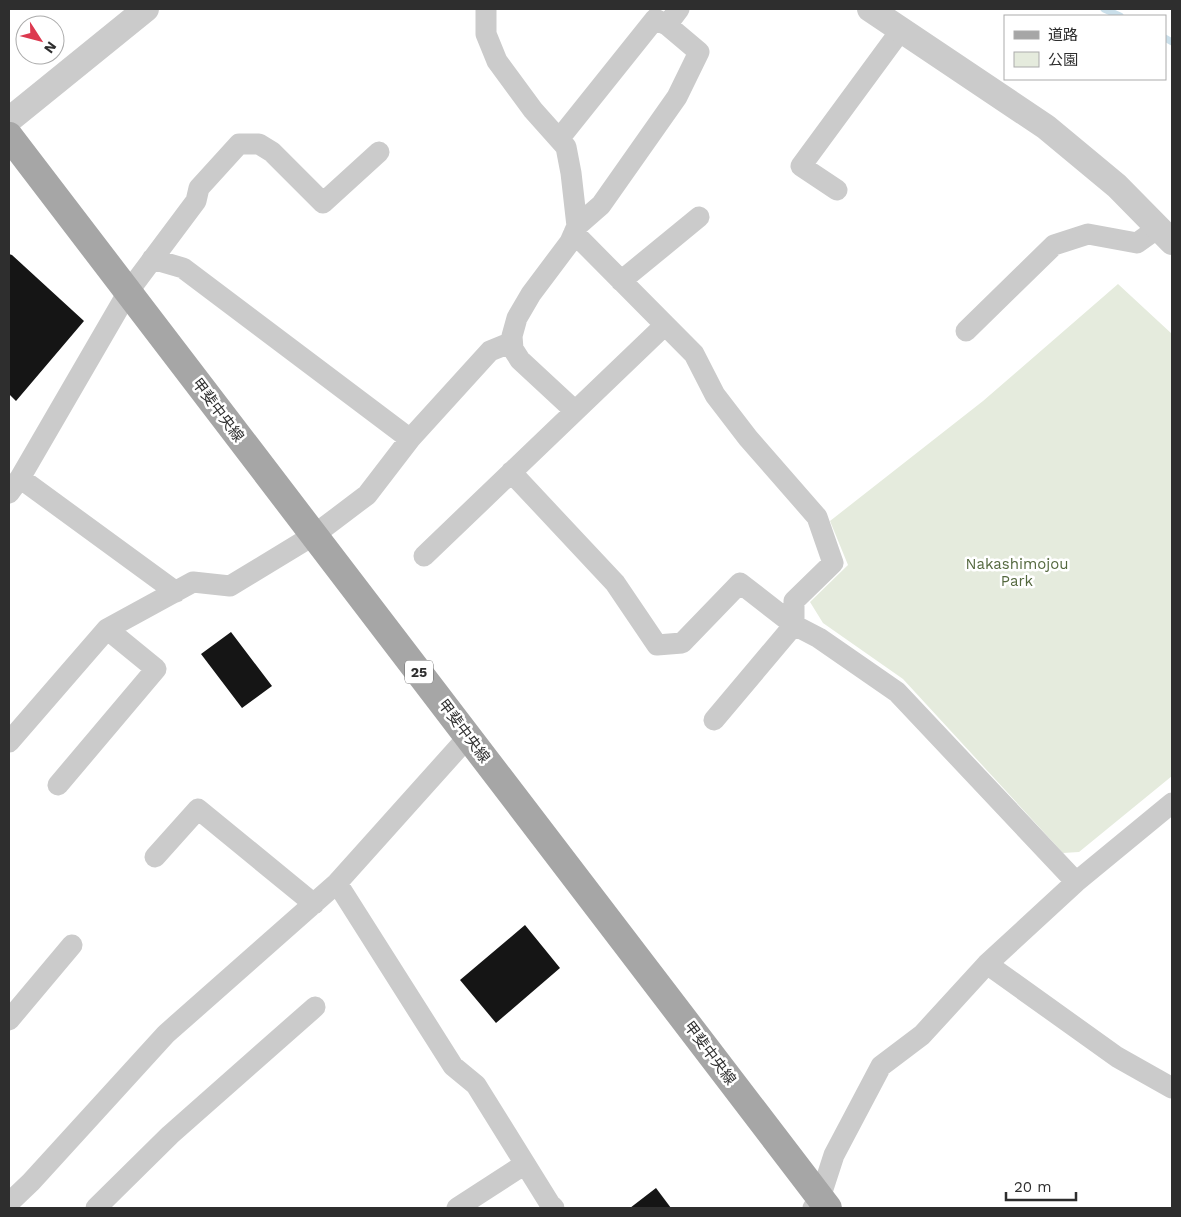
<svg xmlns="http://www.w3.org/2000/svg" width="1181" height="1217" font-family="'Work Sans','Noto Sans JP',sans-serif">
	<rect width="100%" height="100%" fill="#fff"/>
	<path fill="#e5ebdd" d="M1118 284 1172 334V776L1079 852 1063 853 903 679 823 623 810 602 848 565 830 521 983 401Z"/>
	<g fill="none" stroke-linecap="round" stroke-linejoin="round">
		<path stroke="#cadfea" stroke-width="7" d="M1104 9 1120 16
			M1165 38 1172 42"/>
	</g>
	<path fill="#151515" d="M9 254 12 255 84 321 16 401 9 394Z
		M231 632 272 686 242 708 201 654Z
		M525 925 560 968 496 1023 460 980Z
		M656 1188 671 1208H630Z"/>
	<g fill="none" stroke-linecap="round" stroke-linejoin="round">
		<path stroke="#cbcbcb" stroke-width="21" d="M486 9V34L497 61 533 110 566 147 571 173 577 226 570 242 531 294 517 318 512 336 513 349 520 360 575 411
			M559 139 655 19 667 25 679 9
			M837 190 801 166 901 30
			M577 226 601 205 677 97 699 52 667 25
			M574 233 694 354 715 395 748 438 817 517 833 563 794 601V625L714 720
			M152 259 183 268 410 439
			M621 281 699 217
			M966 331 1054 245 1088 234 1137 243 1158 228
			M511 472 615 583 657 645 682 643 740 583 794 625 819 638 897 692 1076 882
			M20 478 176 592
			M9 493 20 478 128 292 196 201 199 188 239 144H259L272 152 323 203 379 152
			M424 556 665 325
			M9 742 107 629 193 582 230 586 314 535 367 495 410 439 490 351 512 342
			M58 785 156 669 107 629
			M155 857 198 809 314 904
			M337 883 453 1066 476 1085 550 1204 554 1208
			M987 964 1117 1057 1172 1088
			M9 1020 72 945
			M9 1203 31 1182 166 1034 337 883 468 737
			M96 1208 170 1135 315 1007
			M457 1208 525 1164
			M813 1208 820 1198 834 1155 881 1066 922 1035 987 964 1076 882 1172 803"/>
		<path stroke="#cbcbcb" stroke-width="26" d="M870 9 1046 127 1117 186 1172 242
			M9 120 146 9"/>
		<path stroke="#a6a6a6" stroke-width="28" d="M9 136 828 1208"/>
	</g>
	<g text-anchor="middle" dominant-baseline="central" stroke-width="5" stroke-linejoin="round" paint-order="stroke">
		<rect fill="#fff" stroke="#6d6d6d" stroke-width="1" x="405" y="660.5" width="28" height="23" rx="4"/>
		<g font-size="14" font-weight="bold" fill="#2e2e2e">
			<text x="419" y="672">25</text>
		</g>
		<g font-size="15" fill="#2e2e2e" stroke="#fff">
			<text transform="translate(218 410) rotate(53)">甲斐中央線</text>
			<text transform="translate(464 731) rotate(53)">甲斐中央線</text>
			<text transform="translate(710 1053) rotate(53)">甲斐中央線</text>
		</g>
		<g font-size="15" fill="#54683e" stroke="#fff">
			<text x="1017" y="564">Nakashimojou<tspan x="1017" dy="17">Park</tspan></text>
		</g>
	</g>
	<rect width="1181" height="1217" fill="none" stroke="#2e2e2e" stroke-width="20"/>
	<rect x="1004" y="15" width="162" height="65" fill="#ffffff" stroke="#ababab"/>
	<rect x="1014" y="31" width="25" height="8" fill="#a6a6a6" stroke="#ababab"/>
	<text x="1048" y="40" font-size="15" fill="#2e2e2e">道路</text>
	<rect x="1014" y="52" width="25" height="15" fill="#e5ebdd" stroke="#ababab"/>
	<text x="1048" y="65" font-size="15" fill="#2e2e2e">公園</text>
	<g transform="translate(40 40) rotate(126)"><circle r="24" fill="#ffffff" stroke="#ababab"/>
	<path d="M0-4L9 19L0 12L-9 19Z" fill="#dc394f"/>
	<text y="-8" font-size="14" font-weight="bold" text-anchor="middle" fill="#2e2e2e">N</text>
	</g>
	<path d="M1006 1192v8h70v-8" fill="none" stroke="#2e2e2e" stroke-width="2.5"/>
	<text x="1014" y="1192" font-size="15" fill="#2e2e2e" stroke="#ffffff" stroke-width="4" paint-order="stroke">20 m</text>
</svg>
